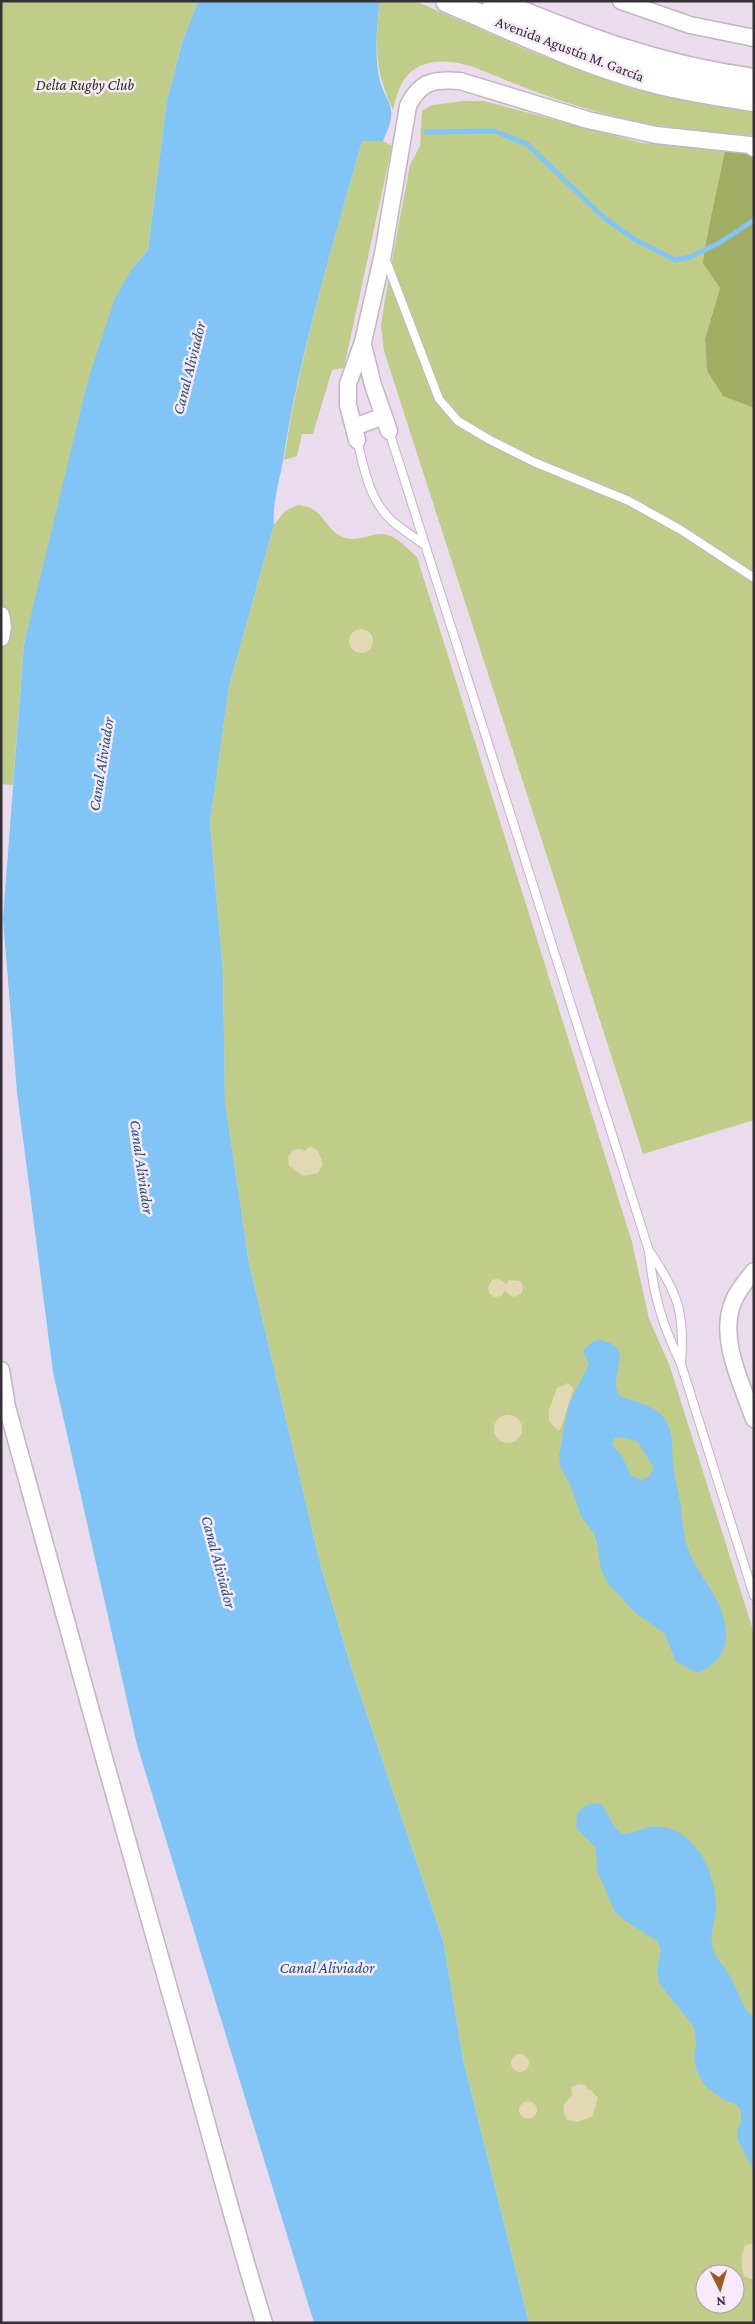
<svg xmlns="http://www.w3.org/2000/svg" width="755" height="2324" font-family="'Crimson Pro',serif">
	<rect width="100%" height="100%" fill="#eadced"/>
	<path fill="#c0cd89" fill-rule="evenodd" d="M1 1H198L183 40 167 100 148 250 132 269 24 643 13 785 1 784Z
		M380 1H415L539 55 630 88 694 102 754 110V136C721 132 688 130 655 125 603 116 552 99 503 79 479 69 453 56 426 64 404 70 398 89 393 110 374 69 375 45 380 1Z
		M464 101H484L642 143 725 150 711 222 707 235 720 288 705 339 707 371 723 396 754 408V1120L643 1154 384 351 381 325 387 287 410 165 420 146 422 111 432 105Z
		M362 141H383L392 146 344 368 332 370 313 434H302L297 456 284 460C300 352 332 246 362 141Z
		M298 505C326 508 322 528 343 537 357 543 368 534 382 534 395 534 408 549 417 557L632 1242 649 1319 669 1364 754 1633V2323H529L463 2059 443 1940 353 1673 321 1567 249 1263 225 1102 223 972 210 824 229 686 274 525 285 511ZM705 2274H735V2304H705Z"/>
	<path fill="#a0ad63" d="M725 150 749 153 754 157V408L723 396 707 371 705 339 720 288 703 263C708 225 718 188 725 150Z"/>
	<path fill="#e2d8b3" d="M349 641a12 12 0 1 1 24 0a12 12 0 1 1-24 0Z
		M310 1146 318 1151 323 1164 318 1173 303 1176 289 1166 288 1157 293 1150 300 1149 305 1151Z
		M497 1279 503 1281 506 1285 509 1280 521 1281 523 1288 521 1294 515 1297 509 1295 505 1290 502 1296 494 1297 489 1293 488 1287 492 1280Z
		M568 1383 573 1388V1391L561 1428 558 1431 549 1421V1410L557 1388Z
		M494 1429a14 14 0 1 1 28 0a14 14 0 1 1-28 0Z
		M511 2063a9 9 0 1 1 18 0a9 9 0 1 1-18 0Z
		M579 2084 586 2085 588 2090H591L598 2098 592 2117 576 2122 567 2120C561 2105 563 2105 572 2095L571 2087Z
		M519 2110a9 9 0 1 1 18 0a9 9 0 1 1-18 0Z
		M754 2243V2279H751L744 2276C741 2265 740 2257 745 2245Z"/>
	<path fill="#81c5f6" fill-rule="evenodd" d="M198 1H380C377 24 375 48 378 71 383 106 402 100 383 141H362C333 244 301 348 284 454 281 478 272 500 274 525L229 686 210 824 223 972 225 1102 249 1263 321 1567 353 1673 443 1940 463 2059 529 2323H314L137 1745 53 1372 17 1092 3 918 24 644 88 380 115 298 132 269 148 250 167 100 183 40Z
		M601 1340C639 1350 605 1373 620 1396 634 1402 655 1405 664 1418 674 1431 672 1448 673 1462 674 1477 679 1493 681 1508 683 1519 683 1531 686 1542 694 1575 724 1595 726 1632 727 1652 716 1665 698 1673L676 1662 665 1634 633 1611 607 1582 601 1569 597 1543 594 1534 581 1516 570 1484 560 1466 559 1455 568 1406 589 1364 584 1353V1349L594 1341ZM617 1437 637 1441 653 1466V1471L648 1477 642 1480 631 1476 622 1456 612 1445 613 1440Z
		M592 1803 601 1804C609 1814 611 1827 623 1834 637 1833 648 1824 663 1827 698 1833 716 1875 716 1907 716 1919 710 1933 712 1945 715 1958 725 1966 731 1978 738 1990 742 2009 754 2017V2172L738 2140 737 2131 741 2121V2111L736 2104 724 2100 705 2086 698 2074 694 2059 696 2042 694 2027 659 1983 657 1971 661 1949 657 1941 624 1920 615 1912 597 1871 596 1848 577 1829C575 1814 578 1808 592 1803Z"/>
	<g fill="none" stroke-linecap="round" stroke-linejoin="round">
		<path stroke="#81c5f6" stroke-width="5" d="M426 132 494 131 527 144 603 217 634 239 675 260 690 257 719 243 754 220"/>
		<defs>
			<path id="lane" d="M385 258 439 399 458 421 490 440 534 462 629 501 681 530 754 578
				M389 431 649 1251C653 1294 662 1324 681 1364L754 1596
				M357 440C364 468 369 500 392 521 401 529 413 536 423 544
				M650 1252C678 1293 685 1313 681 1363"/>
			<path id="street" d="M621 1 690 25 754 38
				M363 345 373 385 389 431
				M354 427 384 416
				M357 440 348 405V384L363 342 383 254 408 106C420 81 434 79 460 81L588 120 656 135 750 145 754 148
				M1 615 3 627 1 638
				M754 1271C747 1280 738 1290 734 1300 717 1337 742 1384 754 1419
				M1 1370 7 1407C60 1603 115 1797 170 1992 202 2102 230 2213 264 2323"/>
			<path id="secondary" d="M447 1C515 30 584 64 656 82 688 90 721 95 754 100
				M494 1C582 38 658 67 754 80"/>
		</defs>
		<use href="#lane" stroke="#c2b4c4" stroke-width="10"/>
		<use href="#street" stroke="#c2b4c4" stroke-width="19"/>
		<use href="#secondary" stroke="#c2b4c4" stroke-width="25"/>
		<use href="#lane" stroke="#fff" stroke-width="8"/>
		<use href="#street" stroke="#fff" stroke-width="16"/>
		<use href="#secondary" stroke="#fff" stroke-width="22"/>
	</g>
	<g text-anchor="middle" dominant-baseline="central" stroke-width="5" stroke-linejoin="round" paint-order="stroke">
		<g font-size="15" fill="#353036" stroke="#f8e9fa">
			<text transform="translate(570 49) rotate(21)">Avenida Agustín M. García</text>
		</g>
		<g font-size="15" font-style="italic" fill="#2c3111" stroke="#f8e9fa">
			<text x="85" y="85">Delta Rugby Club</text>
		</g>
		<g font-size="16" font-style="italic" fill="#235476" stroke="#f8e9fa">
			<text transform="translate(189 368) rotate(-76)">Canal Aliviador</text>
			<text transform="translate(101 764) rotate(-81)">Canal Aliviador</text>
			<text transform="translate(142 1167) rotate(82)">Canal Aliviador</text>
			<text transform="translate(219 1562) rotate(75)">Canal Aliviador</text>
			<text x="327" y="1967">Canal Aliviador</text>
		</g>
	</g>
	<rect width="755" height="2324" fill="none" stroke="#353036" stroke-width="5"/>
	<g transform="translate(720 2289) rotate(175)"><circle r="24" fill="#f8e9fa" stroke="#aa9fac"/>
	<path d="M0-4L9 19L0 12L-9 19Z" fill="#995e1f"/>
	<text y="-8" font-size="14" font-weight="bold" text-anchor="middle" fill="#353036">N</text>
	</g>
</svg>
